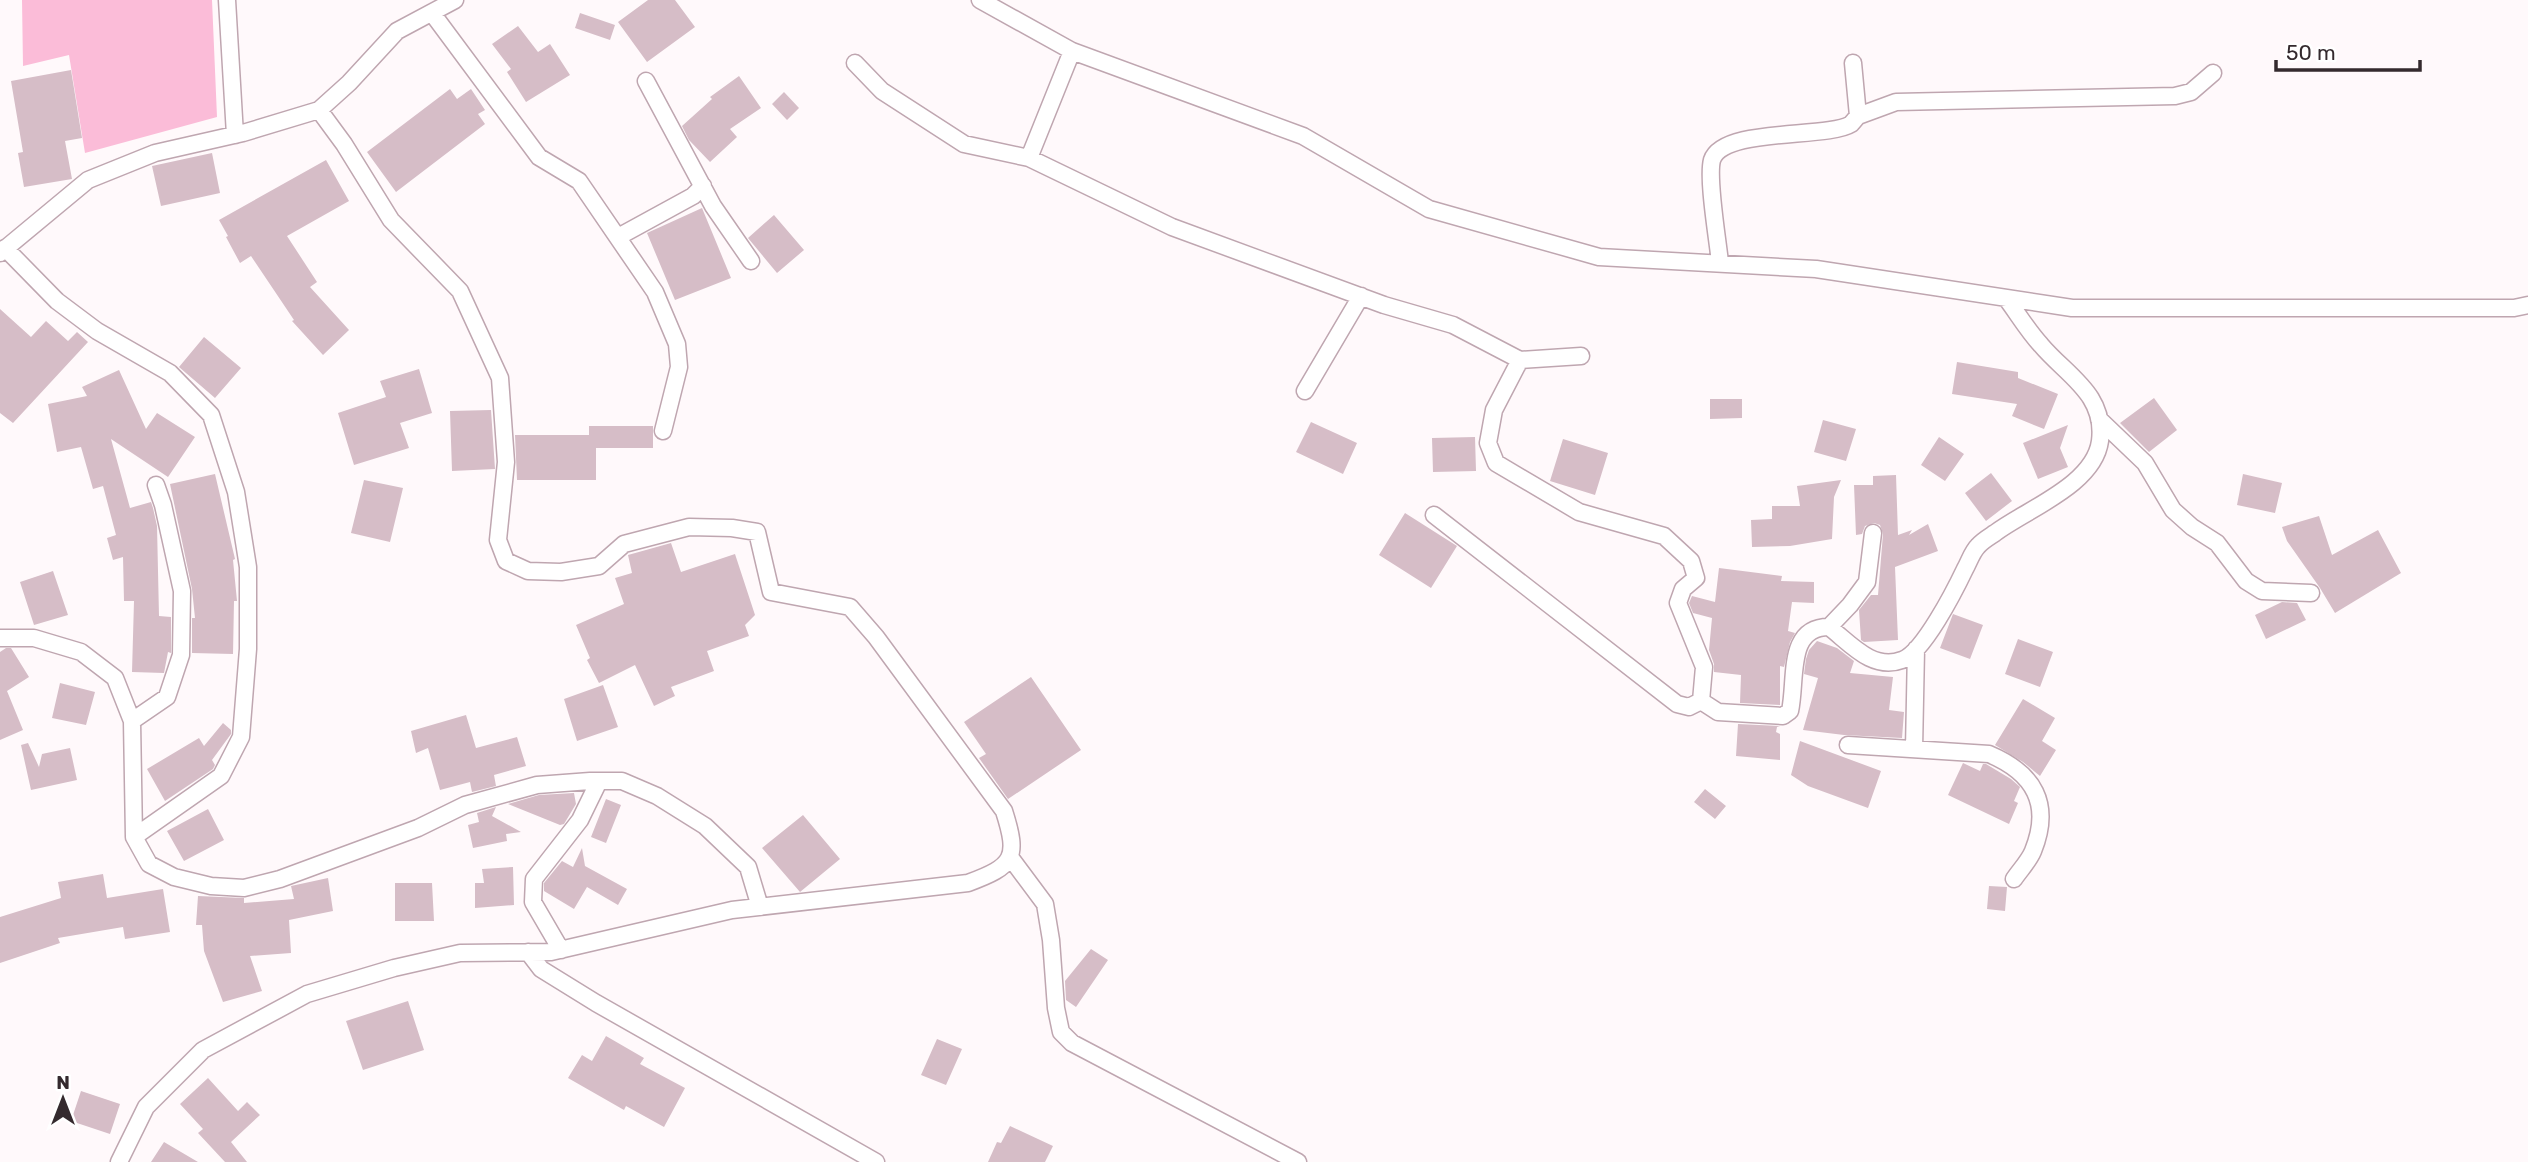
<svg xmlns="http://www.w3.org/2000/svg" width="2528" height="1162" font-family="Rubik,sans-serif">
	<rect width="100%" height="100%" fill="#fff9fb"/>
	<path fill="#fbbcd8" d="M22 0H212L217 117 85 153 69 55 23 66Z"/>
	<path fill="#d6bdc7" d="M648 0H675L695 27 647 62 618 22Z
		M580 13 615 25 610 40 575 28Z
		M518 26 538 52 550 44 570 75 526 102 507 72 511 69 492 44Z
		M71 70 82 138 65 141 72 179 24 187 18 153 23 152 11 81Z
		M739 76 761 108 730 129 737 137 710 162 689 140 682 126 712 99 710 97Z
		M450 89 457 99 471 89 485 110 478 114 485 124 396 192 367 152Z
		M784 92 799 108 787 120 772 104Z
		M212 153 220 193 161 206 152 166Z
		M326 160 349 201 287 236 317 282 310 287 349 330 323 355 292 321 294 320 251 256 240 263 226 237 228 236 219 220Z
		M702 208 731 278 675 300 647 233Z
		M774 215 804 250 777 273 748 238Z
		M0 309 31 337 46 321 68 341 77 332 88 342 13 423 0 413Z
		M204 337 241 368 215 398 179 367Z
		M1957 362 2018 372V378L2058 394 2044 429 2012 416 2017 404 1952 394Z
		M419 369 432 413 400 423 409 448 354 465 338 413 386 397 380 381Z
		M119 370 146 429 157 413 195 437 168 477 111 439 130 508 151 502 153 508 157 526 159 616 171 617V653L168 652 164 673 132 672 134 601H124L123 557 113 560 107 538 116 535 103 486 93 489 81 447 57 452 48 404 87 396 82 387Z
		M2154 398 2177 430 2149 452 2120 423Z
		M1710 399H1742V418L1710 419Z
		M491 410 495 469 452 471 450 411Z
		M1823 420 1856 429 1846 461 1814 452Z
		M1311 422 1357 443 1343 474 1296 452Z
		M2068 425 2060 448 2068 467 2038 479 2023 443Z
		M589 426H653V448H596V480H517L515 435H589Z
		M1475 437 1476 471 1433 472 1432 438Z
		M1939 437 1964 454 1945 481 1921 465Z
		M1563 439 1608 453 1595 495 1550 481Z
		M1991 473 2012 501 1986 521 1965 493Z
		M215 474 235 559 233 560 237 601H234L233 654 192 653V618H195L192 589 170 484Z
		M2243 474 2282 483 2275 513 2237 505Z
		M1896 475 1898 535 1912 530 1909 535 1928 524 1938 551 1895 567 1898 640 1864 642 1861 640 1859 610 1871 595H1878L1883 534 1880 525 1874 523 1865 526 1862 534 1856 535 1854 485H1873V476Z
		M364 480 403 488 390 542 351 533Z
		M1841 480 1834 497 1832 539 1790 546 1752 547 1751 520 1772 519V506H1800L1797 486Z
		M1405 513 1457 546 1431 588 1379 555Z
		M2319 516 2332 555 2378 530 2401 573 2335 613 2320 588 2287 541 2282 527Z
		M671 543 681 572 735 554 755 615 745 625 749 636 707 651 714 671 671 687 675 696 654 706 635 665 599 683 587 660 590 658 576 625 624 604 615 578 632 573 628 555Z
		M1719 568 1782 576 1781 581 1814 582V603L1792 602 1788 631 1795 633 1790 642 1784 667 1780 666V705L1740 703 1741 675 1714 672V664L1709 650 1712 618 1693 613 1689 603 1692 596 1715 602Z
		M53 571 68 615 34 625 20 582Z
		M2282 602 2297 603 2306 620 2266 639 2255 615Z
		M1953 614 1983 625 1970 659 1940 648Z
		M2018 639 2053 652 2040 687 2005 674Z
		M1817 641 1837 648 1854 661 1850 673 1893 677 1889 710 1904 712 1902 738 1844 735 1803 730 1818 678 1804 674 1806 659 1809 650Z
		M6 648H11L29 677 7 691 23 730 0 740V652Z
		M1031 677 1081 750 1008 799 979 758 986 754 964 722Z
		M60 683 95 692 86 725 52 718Z
		M603 685 618 727 577 741 564 699Z
		M2023 699 2055 718 2042 741 2056 750 2040 776 2023 762 1995 745Z
		M466 715 476 748 517 737 526 766 494 775 496 786 472 792 470 782 440 790 428 748 416 753 411 731Z
		M223 723 231 730V734L212 760 215 765 213 769 165 801 147 769 199 738 204 746Z
		M1738 724 1780 726 1777 727 1776 732 1780 734V760L1736 756Z
		M1800 741 1881 771 1868 808 1808 786 1791 775Z
		M28 743 39 767 42 754 70 748 77 780 31 790 21 745Z
		M1963 763 1980 771 1983 764H1986L2011 779 2020 787 2014 801 2018 803 2009 824 1948 795Z
		M1705 789 1726 806 1715 819 1694 802Z
		M574 793 576 804 564 824 560 825 508 804 539 795Z
		M606 799 621 805 606 843 591 837Z
		M496 807 492 816 521 832 506 834 507 841 473 848 468 825 479 822 477 813Z
		M208 809 224 840 184 861 167 831Z
		M803 815 840 859 800 892 762 848Z
		M582 848 585 866 627 889 618 905 587 887 574 909 544 891V883L562 861 573 867Z
		M513 867 514 905 475 908V883H484L482 869Z
		M103 874 107 898 163 889 170 932 125 939 123 927 58 938 60 943 0 963V917L61 898 58 882Z
		M328 878 333 911 289 920 291 953 250 956 262 991 223 1002 204 951 202 925H196L198 896 244 898V903L294 899 291 886Z
		M395 883H432L434 921H395Z
		M1989 886 2007 887 2005 911 1987 909Z
		M1091 949 1108 960 1076 1007 1066 1000 1065 981Z
		M408 1001 424 1050 363 1070 346 1021Z
		M606 1036 644 1058 640 1064 685 1088 664 1127 626 1106 624 1110 568 1078 582 1055 592 1061Z
		M937 1039 962 1049 946 1085 921 1075Z
		M208 1078 238 1111 247 1102 260 1115 231 1142 247 1162H225L198 1133 203 1129 180 1104Z
		M81 1091 120 1104 110 1134 71 1121Z
		M1010 1126 1053 1146 1045 1162H988L997 1142 1001 1143Z
		M164 1142 198 1162H151Z"/>
	<g fill="none" stroke-linecap="round" stroke-linejoin="round">
		<defs>
			<path id="minor" d="M227 0 235 135
				M980 0 1072 51 1303 136 1429 209 1599 257 1816 269 2072 308H2514L2528 305
				M432 13 539 157 579 181 655 292 677 344 679 367 663 431
				M855 63 882 91 964 144 1029 158 1172 227 1384 305 1453 325 1520 360 1581 356
				M646 81 713 206 751 261
				M1858 116 1896 102 2175 96 2191 92 2213 73
				M1029 158 1072 51
				M618 237 693 196 703 186
				M5 248 57 301 97 331 170 373 211 415 236 492 248 567V649L241 737 221 776 134 837
				M0 253 88 180 155 153 243 133 319 110 349 83 397 31 455 0
				M1720 263C1718 241 1707 179 1712 160 1723 127 1827 139 1851 124 1852 123 1857 117 1858 116L1853 63
				M1305 391 1361 296
				M2099 419 2145 463 2173 510 2192 527 2217 543 2246 581 2262 591 2311 593
				M1434 515 1677 704 1689 707 1701 701 1704 667 1678 603 1683 589 1696 578 1691 561 1664 536 1579 512 1496 463 1488 443 1494 410 1520 360
				M1829 627 1850 605 1867 582 1873 533
				M0 638H34L81 652 115 678 132 721 134 837 149 864 174 877 211 886 244 888 280 879 418 828 465 805 537 785 590 781H622L657 796 705 826 748 867 760 907
				M1701 701 1718 712 1783 716 1790 711C1797 679 1786 627 1829 627 1850 643 1872 671 1902 660 1923 653 1955 590 1965 569 1969 562 1972 552 1978 546 1982 541 1989 537 1995 533 2027 509 2094 485 2100 441 2106 394 2066 375 2041 345 2028 331 2018 314 2006 298
				M132 721 167 697 181 655 182 591 163 505 156 485
				M1848 745 1989 754C2034 773 2052 804 2033 851 2029 861 2020 870 2014 879
				M1914 749 1916 649
				M1010 857 1045 904 1051 940 1056 1008 1061 1032 1072 1043 1298 1162
				M561 950 533 902 534 879 580 820 599 781
				M528 952 541 969 596 1003 876 1162
				M119 1162 146 1107 203 1050 307 994 394 968 460 953 551 952 732 910 968 883C1014 866 1019 858 1004 811L876 637 850 607 771 592 757 532 732 528 689 527 624 544 599 566 561 572 528 571 506 561 498 540 506 462 500 378 460 291 391 220 344 144 319 110"/>
		</defs>
		<use href="#minor" stroke="#bfa6b0" stroke-width="19"/>
		<use href="#minor" stroke="#fff" stroke-width="16"/>
	</g>
	<g transform="translate(63 1099)" stroke="#ffffff" stroke-width="5" paint-order="stroke">
	<path d="M0-5L12 26L0 18L-12 26Z" fill="#342a2e"/>
	<text y="-10" font-size="19" font-weight="bold" text-anchor="middle" fill="#342a2e">N</text>
	</g>
	<path d="M2276 60v10h144v-10" fill="none" stroke="#342a2e" stroke-width="3.5"/>
	<text x="2286" y="60" font-size="21" fill="#342a2e" stroke="#ffffff" stroke-width="5" paint-order="stroke">50 m</text>
</svg>
